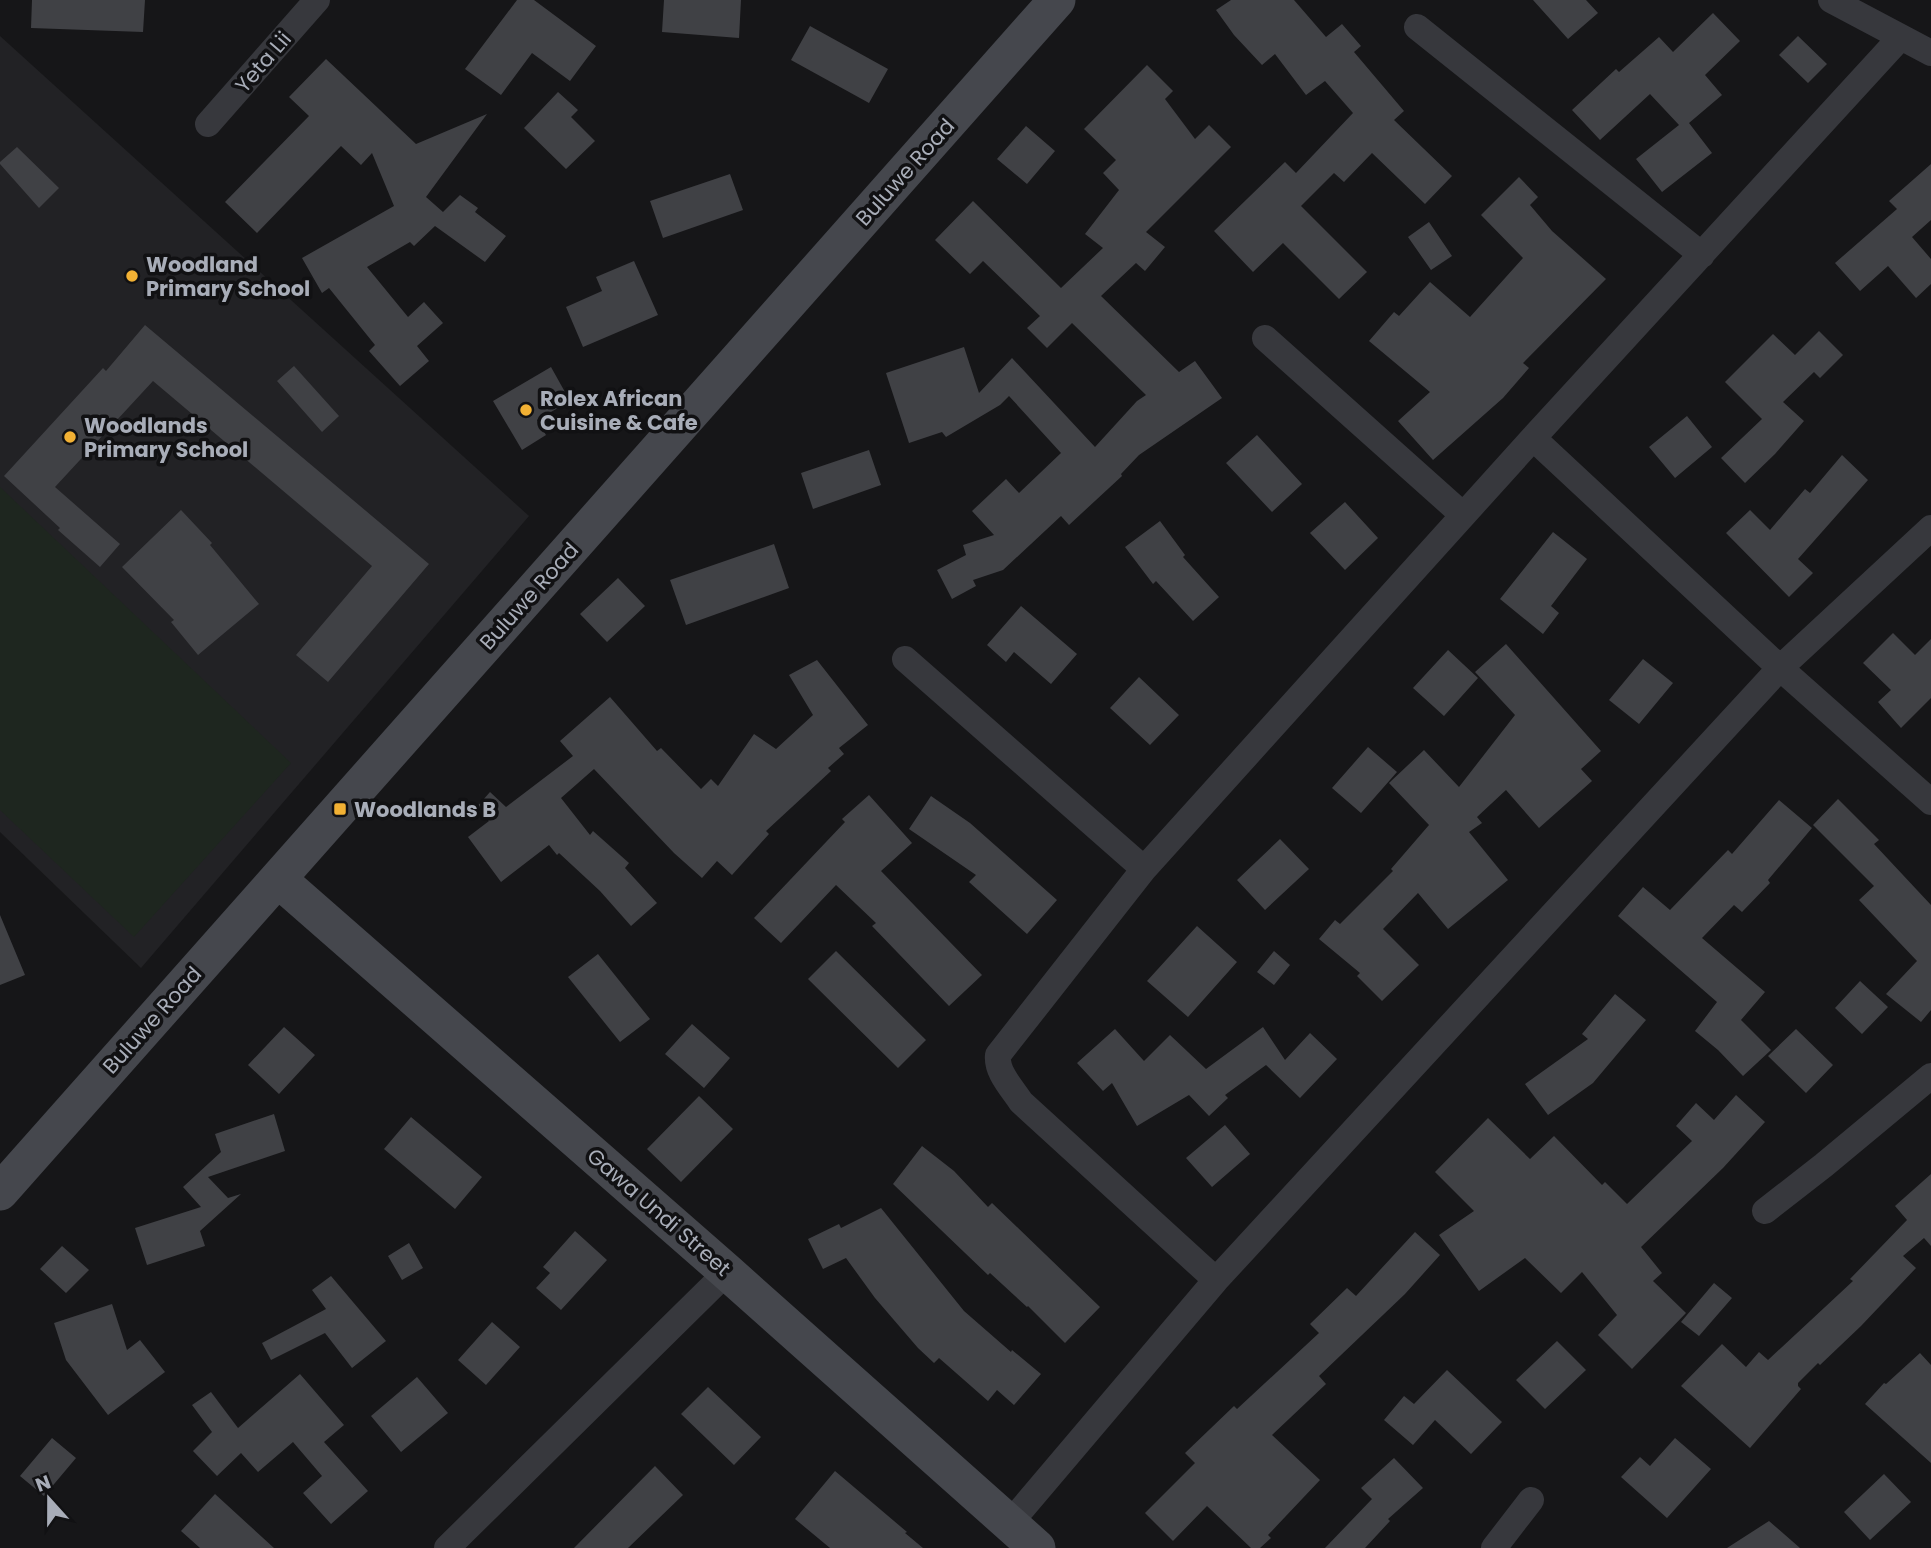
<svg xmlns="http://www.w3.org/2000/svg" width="1931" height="1548" font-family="Poppins,sans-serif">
	<rect width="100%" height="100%" fill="#161618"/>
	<path fill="#222225" d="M0 36 529 516 141 968 0 832Z"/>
	<path fill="#1e261f" d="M0 487 291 763 134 937 0 810Z"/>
	<path fill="#404145" d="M32 0H145L143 32 31 28Z
		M517 0H534L596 46 570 81 532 53 501 95 465 69Z
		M664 0H741L739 38 662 32Z
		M1231 0H1294L1326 37 1342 24 1361 46 1354 52 1404 111 1394 120 1452 176 1425 204 1372 153 1344 182 1334 173 1301 206 1367 272 1339 299 1283 243 1253 272 1214 231 1285 162 1296 173 1353 113 1325 81 1306 95 1275 54 1262 65 1234 35 1216 10Z
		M1533 0H1586L1598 13 1568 39Z
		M1713 13 1740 41 1705 75 1722 95 1689 123 1712 153 1662 192 1636 159 1679 125 1650 94 1600 140 1572 110 1616 69 1619 72 1659 37 1673 52Z
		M810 26 888 69 869 103 791 60Z
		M1798 36 1827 64 1808 83 1779 55Z
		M326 59 416 144 487 114 426 197 443 212 460 195 478 208 475 212 506 236 485 262 435 226 414 246 410 242 367 267 408 317 424 302 443 323 417 346 429 361 400 386 369 351 375 345 329 288 322 293 302 258 394 206 372 153 361 165 341 146 257 233 225 202 309 116 289 97Z
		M1147 65 1173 91 1165 99 1195 139 1209 125 1231 147 1146 232 1165 247 1145 271 1136 263 1101 296 1179 372 1195 361 1222 398 1139 455 1121 474 1122 476 1069 525 1061 516 1003 570 973 580 976 586 952 599 937 570 966 555 963 545 994 535 972 511 1006 479 1019 493 1061 453 1009 396 1000 405 946 437 942 432 909 443 886 373 964 347 979 393 1012 358 1095 447 1137 401 1146 395 1072 323 1047 348 1027 328 1040 316 983 261 970 274 935 240 973 201 1061 288 1103 248 1085 234 1119 190 1103 173 1116 160 1084 129Z
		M558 92 578 110 571 117 595 141 566 169 524 128Z
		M1026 126 1055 151 1027 184 997 159Z
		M17 147 59 188 39 208 0 164V162Z
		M1931 164V220L1912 237 1931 259V284L1916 298 1888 266 1860 291 1835 263 1897 209 1889 201Z
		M730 174 743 210 663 238 650 201Z
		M1519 177 1538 197 1530 205 1552 231 1606 279 1523 363 1529 368 1503 398 1433 460 1398 421 1430 392 1369 341 1394 312 1399 316 1430 282 1470 317 1523 258 1481 215Z
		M1429 222 1452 256 1431 270 1408 237Z
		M634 261 658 315 583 347 566 307 602 291 596 277Z
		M145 325 429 564 328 682 296 655 372 566 153 381 55 487 120 544 100 567 58 530 60 528 4 476 103 368 106 371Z
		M1819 331 1843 355 1820 378 1814 372 1783 402 1804 421 1775 454 1745 483 1721 458 1762 419 1725 382 1773 334 1795 355Z
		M294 366 339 416 322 432 277 381Z
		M551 367 570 401 537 420 546 435 522 450 493 401Z
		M1687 416 1712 447 1675 478 1649 447Z
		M1257 435 1302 484 1272 512 1226 463Z
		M869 450 881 485 813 509 801 473Z
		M1842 455 1868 480 1798 559 1813 573 1789 597 1726 533 1750 510 1770 530 1805 489 1810 493Z
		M1345 502 1378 538 1345 570 1310 533Z
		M181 510 212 543 210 545 259 604 198 655 171 622 174 620 122 567Z
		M1160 521 1185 555 1183 557 1219 597 1193 621 1156 581 1153 584 1125 547Z
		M1553 532 1587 559 1551 606 1559 613 1543 634 1500 599Z
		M774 544 789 588 686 625 670 580Z
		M618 578 645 606 607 642 580 614Z
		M1021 606 1077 654 1051 684 1014 652 1006 662 987 645Z
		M1893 633 1915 655 1931 639V698L1901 728 1878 702 1891 690 1863 663Z
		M1506 644 1601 751 1581 769 1592 781 1539 828 1506 790 1477 817 1482 823 1469 832 1508 880 1448 929 1418 893 1383 929 1419 965 1382 1001 1357 976 1360 973 1319 939 1335 920 1340 924 1393 871 1391 869 1429 825 1389 783 1424 750 1459 787 1515 715 1475 672Z
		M1448 650 1478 678 1444 716 1413 688Z
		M1643 659 1673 683 1639 724 1609 700Z
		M817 660 868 725 839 748 844 754 828 768 831 771 766 831 769 834 732 875 717 861 702 878 674 853 594 769 561 798 590 835 593 831 629 863 625 868 657 903 631 926 600 891 559 853 557 855 549 845 501 882 468 837 489 821 475 809 490 792 506 807 573 756 560 741 610 697 657 751 661 748 701 789 711 779 718 786 754 734 776 749 813 715 789 675Z
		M1139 677 1179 715 1150 745 1110 708Z
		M1368 747 1397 772 1361 813 1332 788Z
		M869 795 912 843 881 871 982 975 949 1006 872 926 876 923 836 885 781 943 754 918 845 822 842 819Z
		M931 796 970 823 1057 900 1027 934 969 882 976 875 909 829Z
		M1838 799 1879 840 1874 844 1931 905V1010L1921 1022 1886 994 1917 961 1859 900 1874 886 1813 825Z
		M1779 800 1812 828 1768 880 1770 883 1742 912 1734 905 1702 938 1765 992 1741 1020 1771 1050 1743 1076 1718 1050 1695 1031 1717 1002 1618 916 1643 887 1670 910 1728 850 1732 854Z
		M1280 839 1309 869 1265 910 1237 880Z
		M0 915 25 975 0 985Z
		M1197 926 1237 962 1188 1017 1147 981Z
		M836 951 926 1040 898 1068 808 979Z
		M1274 951 1290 965 1274 985 1257 972Z
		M598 954 650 1019 620 1042 568 977Z
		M1860 981 1888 1007 1862 1034 1835 1008Z
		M1615 994 1646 1020 1593 1083 1548 1115 1525 1084 1588 1039 1582 1034Z
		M692 1024 730 1058 704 1088 665 1054Z
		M284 1027 315 1055 279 1094 248 1065Z
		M1263 1027 1285 1060 1310 1033 1337 1059 1300 1098 1266 1065 1225 1095 1228 1098 1209 1116 1189 1095 1137 1126 1112 1083 1103 1091 1077 1063 1115 1029 1144 1061 1170 1035 1206 1069Z
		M1796 1029 1833 1065 1806 1093 1768 1056Z
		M1736 1095 1765 1122 1723 1168 1641 1247 1662 1273 1653 1281 1686 1313 1632 1369 1598 1335 1617 1315 1582 1272 1561 1293 1525 1258 1479 1291 1439 1235 1474 1211 1435 1172 1488 1118 1530 1159 1554 1136 1602 1185 1605 1182 1627 1204 1692 1141 1676 1126 1696 1103 1714 1120Z
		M699 1096 733 1129 681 1182 647 1149Z
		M274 1114 285 1151 208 1177 228 1198 241 1194 200 1231 205 1246 147 1265 135 1228 201 1207 183 1187 221 1152 215 1134Z
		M411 1117 482 1177 455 1209 384 1149Z
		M1225 1125 1250 1154 1212 1187 1186 1158Z
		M922 1146 954 1171 988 1207 992 1203 1100 1307 1065 1343 1028 1306 1027 1307 990 1273 988 1275 893 1184Z
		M1931 1174V1246L1924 1238 1903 1256 1916 1268 1861 1326 1820 1365 1818 1363 1798 1383V1386L1801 1389 1750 1448 1681 1386 1722 1344 1746 1367 1759 1352 1768 1360 1853 1281 1850 1279 1907 1220 1895 1206Z
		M881 1208 964 1311 1011 1352 1012 1350 1041 1374 1014 1405 997 1390 988 1401 939 1358 934 1363 918 1348 875 1298 846 1258 823 1269 808 1239 839 1224 841 1228Z
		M575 1231 607 1260 561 1310 536 1288 550 1273 543 1267Z
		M1415 1232 1440 1255 1405 1294 1319 1376 1326 1384 1272 1435 1320 1480 1268 1535 1271 1538 1260 1548H1251L1207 1506 1173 1541 1145 1513 1195 1463 1185 1453 1234 1406 1237 1409 1319 1333 1310 1324 1347 1288 1356 1296Z
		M409 1243 423 1268 402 1280 388 1256Z
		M62 1246 89 1270 66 1293 40 1269Z
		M331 1276 386 1341 352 1368 325 1333 271 1360 262 1343 326 1309 312 1290Z
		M1714 1283 1732 1298 1699 1336 1681 1322Z
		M112 1304 127 1350 140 1340 165 1372 108 1415 66 1360 54 1323Z
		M492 1322 520 1347 486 1385 458 1360Z
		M1557 1341 1586 1370 1545 1409 1516 1380Z
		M1920 1353 1931 1365V1463L1865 1404 1884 1383 1886 1384Z
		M1447 1370 1502 1422 1471 1454 1435 1420 1413 1445 1384 1420 1404 1396 1414 1404Z
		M300 1374 344 1425 324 1442 368 1491 331 1524 303 1493 322 1476 293 1442 258 1472 241 1453 217 1476 193 1451 212 1432 192 1405 211 1392 238 1428Z
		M417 1377 448 1413 401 1452 371 1416Z
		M708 1387 761 1437 734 1465 681 1414Z
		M52 1438 76 1458 44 1496 20 1476Z
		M1675 1438 1711 1469 1667 1518 1621 1477 1640 1457 1650 1466Z
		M1394 1458 1423 1488 1388 1519 1390 1521 1365 1548H1325L1372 1499 1361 1488Z
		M655 1466 683 1495 628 1548H574Z
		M835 1471 907 1532 905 1533 923 1548H830L795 1519Z
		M1884 1474 1911 1502 1870 1540 1844 1512Z
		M215 1494 274 1548H200L181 1531Z
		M1769 1521 1800 1548H1727Z"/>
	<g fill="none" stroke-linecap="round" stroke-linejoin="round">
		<path stroke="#37383d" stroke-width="26" d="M1831 0 1931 53
			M1417 27 1702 255
			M208 124 317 0
			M1265 338 1463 515
			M1533 438 1780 668 1931 802
			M905 659 1144 869
			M1765 1211 1824 1165 1931 1076
			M1216 1280 1021 1102C1012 1088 996 1072 998 1055L1144 869 1533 438 1900 38
			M1010 1523 1216 1280 1780 668 1931 528
			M447 1548 727 1272
			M1494 1548 1531 1500"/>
		<path stroke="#45474d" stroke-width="37" d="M278 879 727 1272 1037 1548
			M0 1192 1057 0"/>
	</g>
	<g fill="#f2b134" stroke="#111113" stroke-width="2.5">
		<circle cx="132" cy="276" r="7"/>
		<circle cx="526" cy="410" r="7"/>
		<circle cx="70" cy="437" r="7"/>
		<rect x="333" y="802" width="14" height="14" rx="3.5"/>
	</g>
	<g text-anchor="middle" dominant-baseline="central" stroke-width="7" stroke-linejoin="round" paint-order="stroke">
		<g font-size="21" fill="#a8adb8" stroke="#111113">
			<text transform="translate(263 62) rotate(-49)">Yeta Lii</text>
			<text transform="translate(905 172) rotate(-48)">Buluwe Road</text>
			<text transform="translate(529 596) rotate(-48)">Buluwe Road</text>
			<text transform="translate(152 1020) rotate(-48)">Buluwe Road</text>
			<text transform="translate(659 1212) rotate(41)">Gawa Undi Street</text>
		</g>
		<g font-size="21" font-weight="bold" fill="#a8adb8" stroke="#111113" text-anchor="start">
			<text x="146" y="264">Woodland<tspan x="146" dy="24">Primary School</tspan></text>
			<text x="540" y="398">Rolex African<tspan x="540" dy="24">Cuisine &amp; Cafe</tspan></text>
			<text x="84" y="425">Woodlands<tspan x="84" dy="24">Primary School</tspan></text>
			<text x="354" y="809">Woodlands B</text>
		</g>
	</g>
	<g transform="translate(49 1499) rotate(339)" stroke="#111113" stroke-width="5" paint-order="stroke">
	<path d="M0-5L12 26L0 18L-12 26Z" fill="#a8adb8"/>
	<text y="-10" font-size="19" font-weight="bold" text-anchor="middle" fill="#a8adb8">N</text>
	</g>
</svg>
